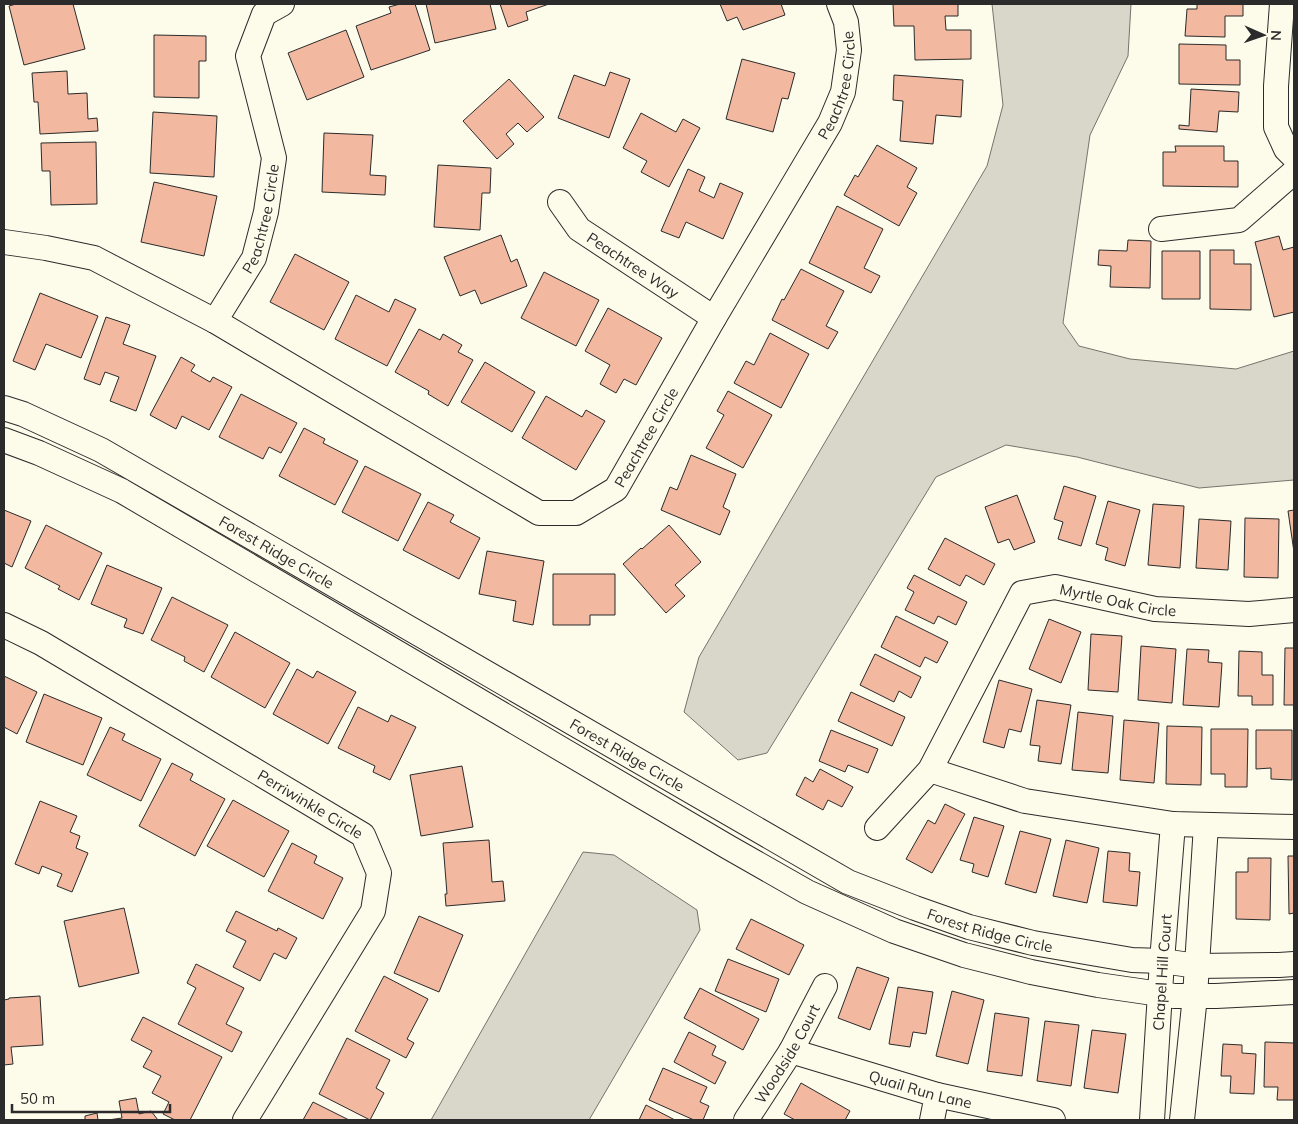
<svg xmlns="http://www.w3.org/2000/svg" width="1298" height="1124" font-family="Mulish,sans-serif">
	<rect width="100%" height="100%" fill="#fdfbea"/>
	<path fill="#d8d7c9" stroke="#74746e" d="M992 4H1131L1128 56 1090 135 1063 323 1079 346 1130 359 1236 369 1294 351V480L1199 488 1077 457 1006 445 936 477 767 753 738 760 684 712 699 657 987 166 1003 105Z
		M583 852 614 855 697 910 700 930 589 1120H431Z"/>
	<path fill="#f2b8a0" stroke="#2b2b2b" d="M16 4H73L85 49 24 65 9 6Z
		M400 4H415L430 50 371 70 356 26 391 13 389 7Z
		M426 4H490L496 29 435 43Z
		M500 4H549L526 12 528 20 508 27Z
		M720 4H781L785 15 743 30 737 17 727 21Z
		M893 4H958V16H945L946 30H971V59L915 60 914 26H894Z
		M1197 4H1243V16H1225V37L1185 36 1187 9H1197Z
		M346 30 364 77 307 100 288 53Z
		M154 35 206 36V61H199V98L154 97Z
		M1179 44 1226 45V60H1240V85L1179 84Z
		M742 59 795 73 788 99 782 98 773 132 726 119Z
		M67 71 68 94 87 93 88 119 97 118 98 131 40 134 38 102H34L32 73Z
		M610 72 630 79 609 138 558 118 574 75 605 86Z
		M894 75 963 80 961 117 936 115 933 144 900 141 903 101 893 100Z
		M509 79 544 117 527 132 518 123 506 134 514 144 497 159 463 121Z
		M1191 89 1239 92 1238 112 1219 111 1217 132 1179 129V125L1189 126Z
		M153 112 217 116 214 177 150 173Z
		M641 113 676 132 683 119 700 128 669 187 641 172 647 161 623 148Z
		M324 133 373 135 370 175 386 176 385 195 322 192Z
		M96 142 97 204 51 205 50 171H42L41 143Z
		M877 145 917 168 907 187 917 193 899 226 844 195 855 175 858 177Z
		M1175 146H1224V161H1238V187L1163 186V152H1176Z
		M438 165 491 168 490 193H482L480 230 434 227Z
		M688 169 705 177 699 191 714 198 720 183 743 193 723 239 686 222 679 238 661 231Z
		M154 182 217 196 204 256 141 242Z
		M837 206 883 229 864 268 880 276 871 293 809 263Z
		M501 235 511 262 517 259 527 286 481 304 475 290 460 296 444 257Z
		M1279 236 1283 250 1294 247V312L1274 317 1255 242Z
		M1128 240 1151 241 1150 288 1110 287 1111 266 1098 265 1099 250 1127 251Z
		M1210 250H1234V264H1251V310L1210 309Z
		M1162 251H1200V299H1162Z
		M295 254 349 282 324 330 270 302Z
		M801 269 844 291 826 326 838 332 828 349 772 320 782 299 784 300Z
		M544 272 599 300 576 346 521 318Z
		M40 293 98 316 81 358 46 344 35 370 13 361Z
		M356 295 389 312 395 299 416 309 387 366 335 339Z
		M608 308 662 338 636 385 624 379 616 393 600 384 610 365 585 351Z
		M106 317 130 325 123 344 156 356 136 411 110 401 119 377 105 372 100 385 84 379Z
		M419 329 440 340 443 334 462 345 458 352 473 360 448 406 428 394 429 391 395 372Z
		M770 333 809 354 781 408 734 383 746 361 754 365Z
		M181 357 195 365 191 371 210 382 213 377 232 387 209 430 182 416 176 429 150 415Z
		M485 362 535 392 512 432 461 402Z
		M728 391 772 415 743 468 706 448 724 415 717 411Z
		M241 394 297 423 281 453 269 447 263 459 219 437Z
		M546 396 582 417 586 410 605 421 576 470 522 438Z
		M304 428 325 439 323 443 358 461 335 505 279 476Z
		M691 455 736 474 723 507 730 511 720 535 661 510 670 487 677 490Z
		M365 466 421 494 398 541 342 512Z
		M1064 486 1096 496 1081 546 1058 539 1063 522 1054 519Z
		M1017 495 1035 542 1014 550 1009 539 998 543 985 507Z
		M1108 501 1140 510 1125 566 1105 560 1108 548 1096 544Z
		M428 502 454 515 450 522 480 538 459 579 403 550Z
		M1153 504 1184 506 1180 568 1148 565Z
		M4 510 31 521 12 567 4 563Z
		M1294 510V552L1288 511Z
		M1245 518 1279 519 1278 578 1244 577Z
		M1199 519 1231 521 1228 570 1196 568Z
		M46 525 102 553 79 600 58 589 60 586 25 568Z
		M669 525 701 562 675 585 685 596 666 613 623 564 641 548 642 549Z
		M945 538 995 564 984 585 966 575 960 586 928 569Z
		M487 551 544 561 533 625 513 621 516 601 479 594Z
		M107 565 162 588 143 634 124 627 127 619 91 604Z
		M553 574H615V615H590V625H553Z
		M914 575 967 602 956 625 938 616 934 624 905 610 914 592 907 588Z
		M172 597 228 625 204 672 184 661 185 657 151 640Z
		M896 616 948 642 937 663 925 657 920 667 881 647Z
		M1049 619 1081 632 1061 683 1029 669Z
		M235 632 290 663 265 708 211 677Z
		M1091 634 1122 636 1118 692 1088 690Z
		M1141 646 1176 649 1172 703 1138 700Z
		M1285 648H1294V705H1284Z
		M1187 649 1209 650 1208 662 1222 663 1219 707 1183 705Z
		M1239 651 1262 652V675H1273V705H1252V696H1238Z
		M875 654 921 677 911 698 899 691 894 702 860 685Z
		M297 669 313 678 317 671 356 692 328 744 273 714Z
		M4 676 37 692 17 734 4 727Z
		M999 680 1032 689 1021 732 1009 729 1004 748 983 742Z
		M851 692 905 717 892 746 838 721Z
		M44 694 102 718 83 765 26 742Z
		M1037 700 1071 705 1061 764 1038 761 1040 746 1030 745Z
		M358 707 388 722 391 715 416 727 390 780 373 772 375 766 338 748Z
		M1078 712 1113 716 1108 773 1072 770Z
		M1124 720 1159 723 1154 783 1120 780Z
		M1167 726 1202 727 1201 785 1166 784Z
		M110 727 125 734 122 740 161 759 141 801 87 775Z
		M1211 729H1248L1247 787H1225V774H1211Z
		M831 730 878 749 868 773 848 765 845 772 819 761Z
		M1256 730H1292V780L1271 779V768L1256 769Z
		M172 763 193 774 190 780 225 799 195 856 139 826Z
		M462 766 473 827 421 836 410 775Z
		M820 769 853 787 842 807 828 800 823 810 796 795 805 777 813 782Z
		M233 800 289 831 264 877 207 846Z
		M40 801 77 816 70 832 80 836 76 848 88 853 72 892 57 886 62 874 42 866 39 874 15 864Z
		M945 804 965 814 932 873 906 859 928 820 935 824Z
		M974 817 1004 826 988 877 972 872 974 864 960 860Z
		M1020 831 1051 839 1036 893 1005 884Z
		M489 840 492 882 503 881 505 901 446 906 445 894H447L443 843Z
		M1066 840 1099 848 1087 903 1053 896Z
		M292 843 317 856 314 863 343 878 323 919 268 891Z
		M1108 851 1130 853 1129 871 1140 872 1137 906 1103 902Z
		M1288 856H1294V913L1289 914Z
		M1248 858H1271L1270 920 1236 919V872H1248Z
		M124 908 139 973 79 987 64 921Z
		M236 911 277 931 278 928 297 938 286 959 274 953 260 981 233 967 246 941 226 931Z
		M419 916 463 935 439 992 394 973Z
		M751 919 804 945 789 975 736 949Z
		M728 959 779 979 766 1012 715 991Z
		M196 964 244 988 226 1024 242 1032 232 1052 178 1024 196 988 187 983Z
		M857 967 889 978 870 1030 838 1018Z
		M384 976 428 999 407 1039 414 1043 406 1058 355 1031Z
		M898 987 933 992 926 1034 913 1032 910 1047 889 1044Z
		M700 988 759 1019 743 1050 684 1018Z
		M952 991 984 1000 968 1064 936 1056Z
		M40 996 43 1045 11 1047 13 1064 4 1065V1000L9 999V998Z
		M995 1013 1029 1018 1022 1076 987 1071Z
		M143 1017 222 1057 190 1120H175L163 1114 169 1102 152 1093 161 1076 143 1067 152 1051 131 1040Z
		M1045 1021 1079 1025 1071 1086 1037 1081Z
		M1092 1030 1126 1034 1118 1093 1084 1088Z
		M689 1032 716 1046 712 1055 726 1062 715 1084 674 1062Z
		M347 1038 390 1060 376 1088 384 1093 370 1120 319 1094Z
		M1265 1042 1294 1043V1100H1277L1278 1087H1264Z
		M1223 1044 1242 1045V1053L1256 1054 1254 1094 1230 1093 1231 1076H1221Z
		M663 1068 707 1087 700 1102 709 1106 703 1120H694L649 1100Z
		M801 1083 850 1111 845 1120H795L784 1114Z
		M136 1098 139 1114 151 1111 158 1120H108L122 1118 119 1101Z
		M313 1102 349 1120H303Z
		M646 1105 675 1120H639Z
		M97 1113 98 1120H85V1116Z"/>
	<g fill="none" stroke-linecap="round" stroke-linejoin="round">
		<defs>
			<g id="minor">
				<path d="M1282 4 1276 86V127L1286 149 1294 157"/>
				<path id="s1" d="M560 202 579 229 714 318"/>
				<path d="M1161 229 1239 220 1294 172"/>
				<path id="s2" d="M4 242 46 248 94 258 215 321 539 513H576L616 489 714 318 830 123 843 92 849 50 846 22 839 4"/>
				<path id="s3" d="M215 321 254 258 266 212 274 158 248 56 264 14 282 4"/>
				<path id="s4" d="M4 408 23 414 101 450 848 882 915 908 969 927 1033 943 1132 960 1162 961 1197 966 1279 965 1294 964"/>
				<path d="M4 440 39 453 122 491 728 847 807 892 894 931 964 955 1031 972 1098 985 1174 996H1216L1294 992"/>
				<path id="s5" d="M4 625 41 643 363 835 379 873 373 911 245 1120"/>
				<path d="M930 770 1025 801 1173 824 1294 827"/>
				<path id="s6" d="M877 828 930 770 1022 593 1055 587 1155 609 1249 614 1294 610"/>
				<path id="s7" d="M791 1051 937 1095 1053 1120"/>
				<path id="s8" d="M746 1120 791 1051 825 986"/>
				<path d="M932 1120 937 1095"/>
				<path id="s9" d="M1152 1120 1162 961 1173 824"/>
				<path d="M1182 1120 1195 996 1206 825"/>
			</g>
		</defs>
		<use href="#minor" stroke="#2b2b2b" stroke-width="26"/>
		<use href="#minor" stroke="#fdfbea" stroke-width="24"/>
	</g>
	<g text-anchor="middle" dominant-baseline="central" stroke-width="4" stroke-linejoin="round" paint-order="stroke">
		<g font-size="15" fill="#2b2b2b" stroke="#fdfbea">
			<text stroke="none"><textPath href="#s2" startOffset="1151">Peachtree Circle</textPath></text>
			<text stroke="none"><textPath href="#s3" startOffset="114">Peachtree Circle</textPath></text>
			<text stroke="none"><textPath href="#s1" startOffset="98">Peachtree Way</textPath></text>
			<text stroke="none"><textPath href="#s2" startOffset="748">Peachtree Circle</textPath></text>
			<text stroke="none"><textPath href="#s4" startOffset="309">Forest Ridge Circle</textPath></text>
			<text stroke="none"><textPath href="#s6" startOffset="376">Myrtle Oak Circle</textPath></text>
			<text stroke="none"><textPath href="#s4" startOffset="714">Forest Ridge Circle</textPath></text>
			<text stroke="none"><textPath href="#s5" startOffset="355">Perriwinkle Circle</textPath></text>
			<text stroke="none"><textPath href="#s4" startOffset="1119">Forest Ridge Circle</textPath></text>
			<text stroke="none"><textPath href="#s9" startOffset="148">Chapel Hill Court</textPath></text>
			<text stroke="none"><textPath href="#s8" startOffset="78">Woodside Court</textPath></text>
			<text stroke="none"><textPath href="#s7" startOffset="135">Quail Run Lane</textPath></text>
		</g>
	</g>
	<rect width="1298" height="1124" fill="none" stroke="#2b2b2b" stroke-width="10"/>
	<g transform="translate(1263 35) rotate(92)" stroke="#fdfbea" stroke-width="4" paint-order="stroke">
	<path d="M0-4L9 19L0 12L-9 19Z" fill="#2b2b2b"/>
	<text y="-8" font-size="14" font-weight="bold" text-anchor="middle" fill="#2b2b2b">N</text>
	</g>
	<path d="M12 1104v8h158v-8" fill="none" stroke="#2b2b2b" stroke-width="2.5"/>
	<text x="20" y="1104" font-size="15" fill="#2b2b2b" stroke="#fdfbea" stroke-width="4" paint-order="stroke">50 m</text>
</svg>
